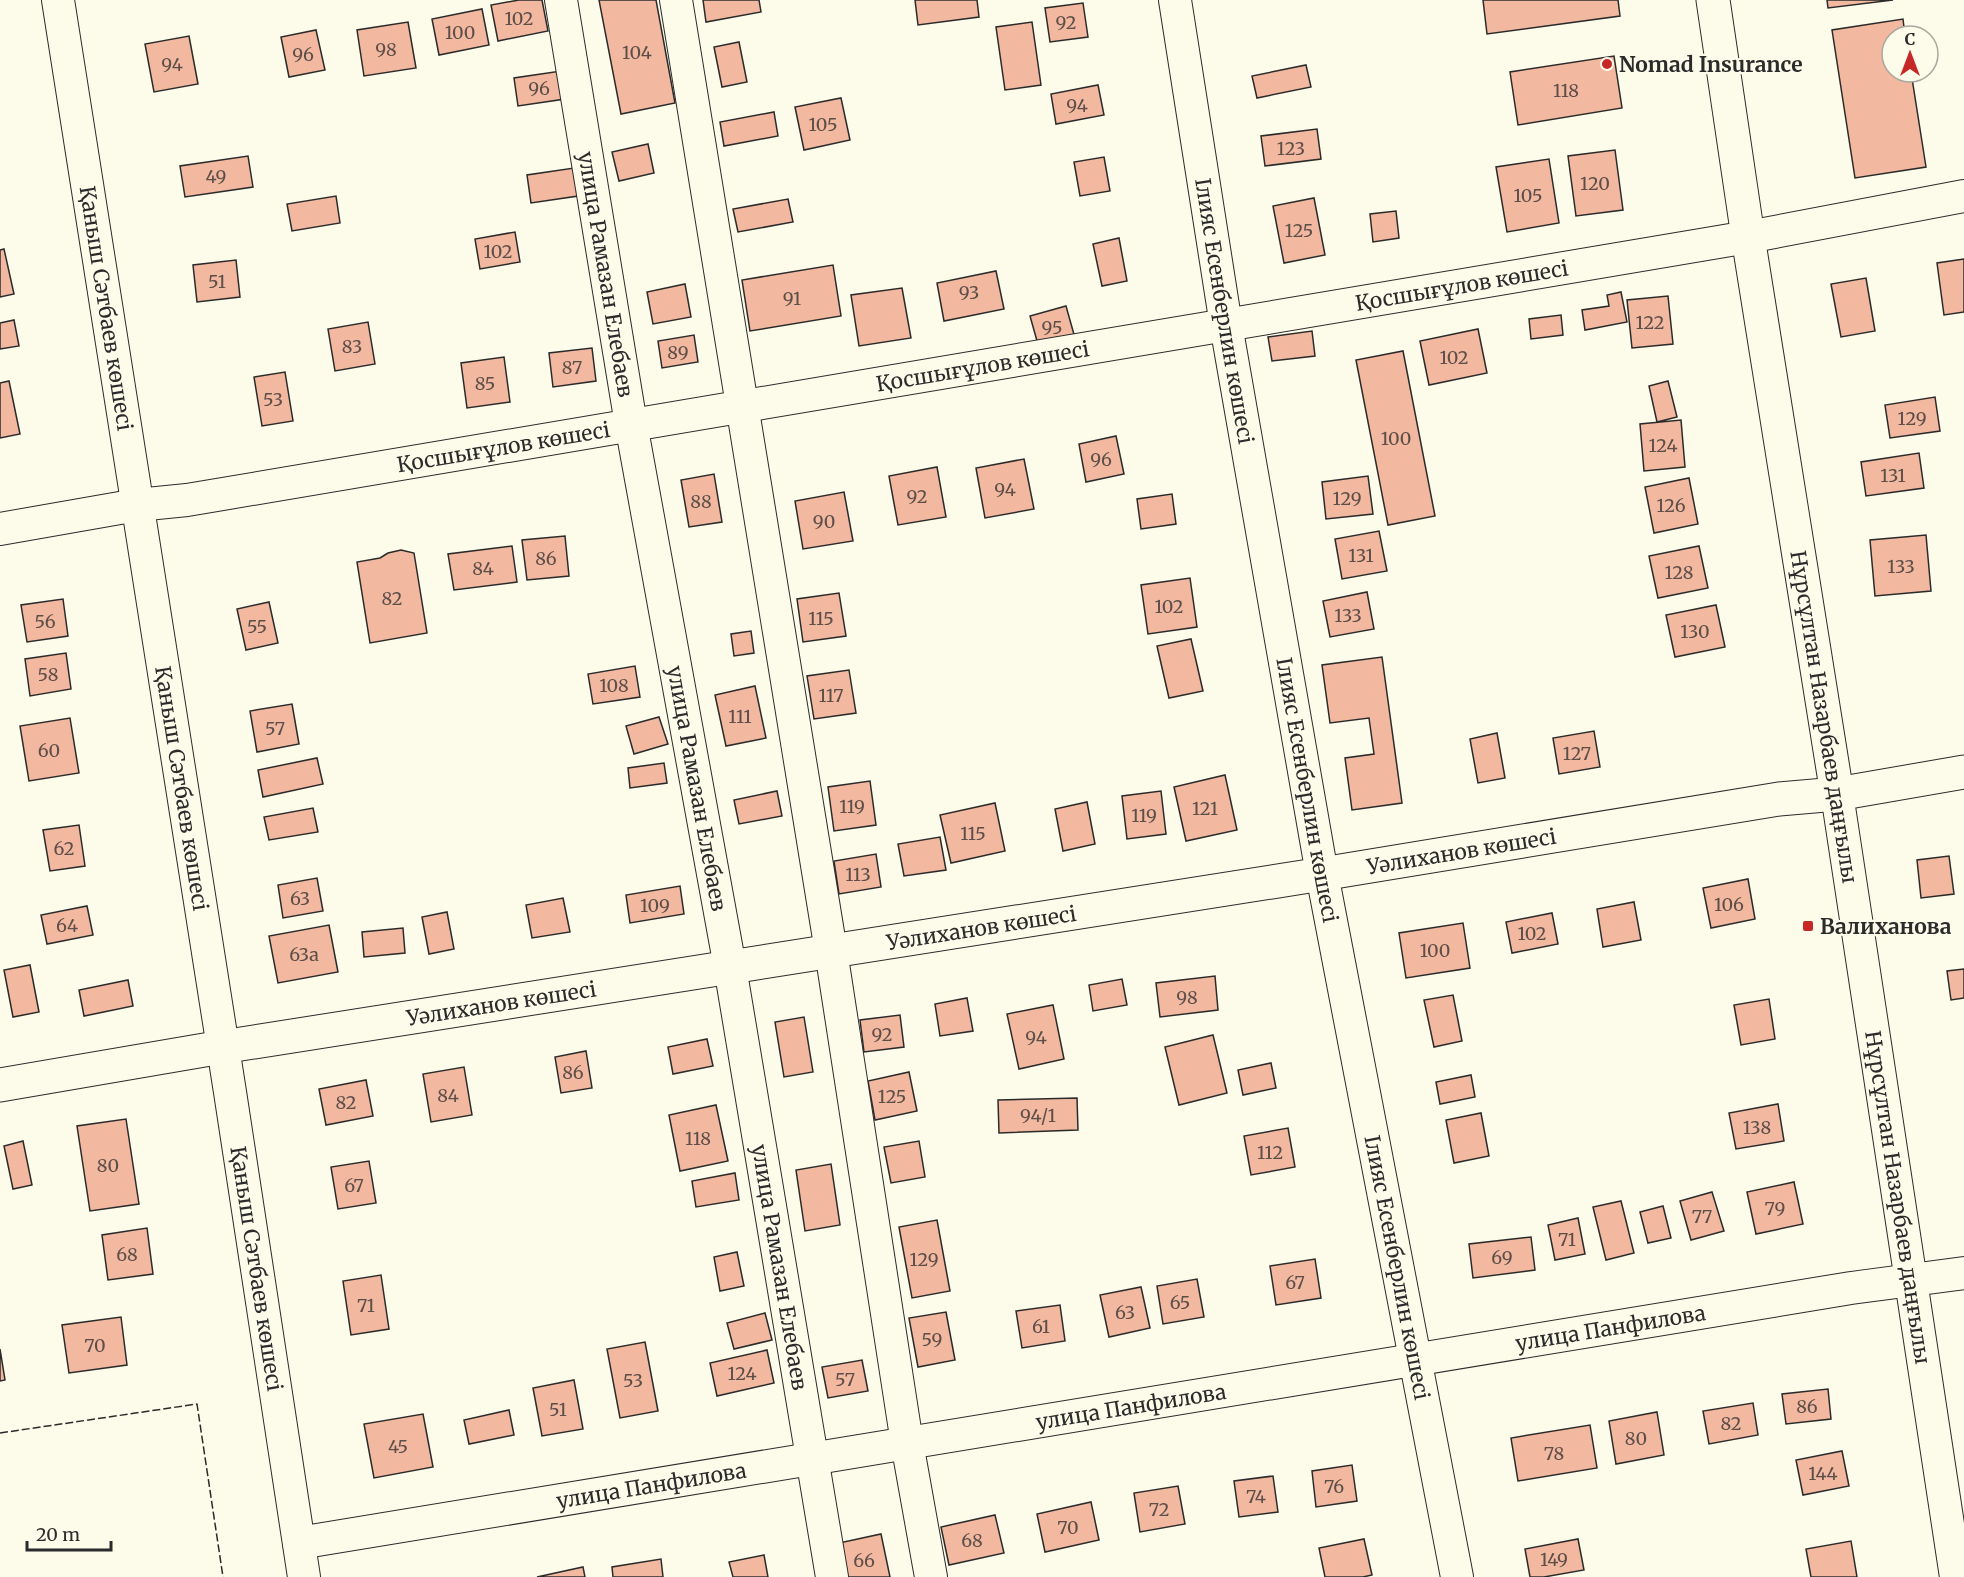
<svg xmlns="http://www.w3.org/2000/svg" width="1964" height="1577" font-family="Merriweather,serif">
	<rect width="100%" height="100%" fill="#fdfbea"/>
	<path fill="#f2b8a0" stroke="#2b2b2b" stroke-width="1.5" d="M519 0H542L548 31 498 41 491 5Z
		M599 0H656L675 103 621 114Z
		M703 0H759L761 12 706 22Z
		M915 0H977L979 17 918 25Z
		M1483 0H1618L1620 16 1487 34Z
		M1827 0H1893L1828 8Z
		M1083 3 1088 37 1050 42 1045 8Z
		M482 9 489 45 439 55 432 19Z
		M1903 19 1905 36H1892V72H1911L1926 167 1855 178 1832 30Z
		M408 22 416 68 364 76 357 30Z
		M1032 22 1041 85 1005 90 996 27Z
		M316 30 325 70 289 77 281 37Z
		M189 36 198 84 154 92 145 44Z
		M739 42 747 82 722 87 714 47Z
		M1614 56 1622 108 1518 125 1510 72Z
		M1306 65 1311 87 1257 98 1252 76Z
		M561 71 565 99 518 106 514 78Z
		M1098 85 1104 115 1056 124 1051 94Z
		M841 98 850 140 804 150 795 107Z
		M774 112 778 136 724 146 720 122Z
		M1317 129 1321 159 1265 166 1261 136Z
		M648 144 654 173 619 181 612 152Z
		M1615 150 1623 210 1576 216 1568 156Z
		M248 156 253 187 185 197 180 166Z
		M1104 157 1110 191 1080 196 1074 162Z
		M1549 159 1559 223 1507 232 1496 167Z
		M574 168 578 196 531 203 527 175Z
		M336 196 340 223 292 231 287 204Z
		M1314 198 1325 255 1284 263 1273 206Z
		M788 199 793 222 738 232 733 209Z
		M1396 211 1399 238 1373 242 1370 214Z
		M515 232 520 262 480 269 475 239Z
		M1119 238 1127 281 1102 286 1093 244Z
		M4 249 14 294 0 297V250Z
		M1964 259V312L1944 315 1937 263Z
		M236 260 240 297 197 302 193 265Z
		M833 265 841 316 750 331 742 280Z
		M996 271 1004 309 944 321 937 283Z
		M1866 278 1875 331 1841 337 1831 284Z
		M685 284 691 317 653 324 647 292Z
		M902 288 911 338 859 346 851 295Z
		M1621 292 1627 322 1585 330 1582 310 1609 306 1607 295Z
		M1668 296 1673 344 1632 348 1627 300Z
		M1066 306 1075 338 1039 348 1030 316Z
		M1561 315 1563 335 1531 339 1529 319Z
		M14 320 19 346 0 349V323Z
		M368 322 375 364 335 371 328 329Z
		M1478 329 1487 373 1429 385 1420 341Z
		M1312 331 1315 356 1272 361 1268 337Z
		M694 335 698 362 662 368 658 341Z
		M592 348 596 381 553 387 549 353Z
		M1403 351 1435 516 1388 525 1356 360Z
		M504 357 510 402 467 408 461 363Z
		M285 372 293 421 262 426 254 377Z
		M9 381 20 434 0 438V383Z
		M1668 381 1677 417 1657 422 1649 386Z
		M1935 397 1940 431 1890 438 1885 405Z
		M1681 420 1685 467 1644 471 1640 424Z
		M1116 436 1124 474 1086 482 1079 444Z
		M1919 453 1924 488 1866 496 1861 462Z
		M1024 459 1034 509 985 518 976 468Z
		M937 467 946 517 898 525 889 476Z
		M714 474 722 522 689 527 681 480Z
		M1368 476 1373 514 1326 519 1322 482Z
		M1689 478 1698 524 1654 533 1645 487Z
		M844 492 853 541 803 549 795 501Z
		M1172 494 1176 524 1141 529 1137 499Z
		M1379 531 1387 571 1342 579 1335 539Z
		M1926 535 1931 591 1875 596 1870 540Z
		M565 536 569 576 527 580 522 540Z
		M512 546 517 582 454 590 448 554Z
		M1699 546 1708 588 1658 598 1649 556Z
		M401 550 414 553 427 633 370 643 357 562 380 558 388 553Z
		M1190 578 1197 627 1148 634 1141 585Z
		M1367 592 1374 629 1330 637 1323 601Z
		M839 593 846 636 803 642 797 599Z
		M63 599 68 636 27 642 21 605Z
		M269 602 278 643 246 650 237 609Z
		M1716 605 1725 647 1675 657 1666 615Z
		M751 631 754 653 734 656 731 634Z
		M1191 639 1203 691 1169 698 1157 646Z
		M66 653 71 689 30 696 25 659Z
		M1382 657 1402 803 1352 810 1345 758 1374 754 1369 718 1330 723 1322 665Z
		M635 666 640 697 593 704 588 674Z
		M849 670 856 713 814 719 807 676Z
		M755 686 766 738 726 746 715 695Z
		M292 704 299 744 257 752 250 711Z
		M659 717 668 744 634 754 626 726Z
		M70 718 79 773 29 781 20 726Z
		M1594 731 1600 767 1559 774 1553 738Z
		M1497 733 1505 778 1478 783 1470 739Z
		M317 758 323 784 263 797 258 770Z
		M664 763 667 783 630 788 628 768Z
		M1225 775 1237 830 1186 841 1174 787Z
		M870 781 876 825 834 831 828 787Z
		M777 791 782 816 739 824 734 800Z
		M1161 791 1166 834 1127 839 1122 796Z
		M1087 802 1095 844 1063 851 1055 809Z
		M995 803 1005 851 951 863 940 815Z
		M313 808 318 832 269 840 264 817Z
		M79 825 85 866 50 871 43 830Z
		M940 837 946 870 904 876 898 844Z
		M876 854 881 887 839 894 834 861Z
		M1949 856 1954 894 1921 898 1917 860Z
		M317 878 323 911 283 918 278 885Z
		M1748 879 1755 919 1711 928 1703 888Z
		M680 886 684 914 630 923 626 895Z
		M563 898 570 932 532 938 526 905Z
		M1634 902 1641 940 1603 947 1597 909Z
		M87 906 93 935 47 944 41 915Z
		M447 912 454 949 429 954 422 917Z
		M1552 913 1558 944 1512 953 1506 922Z
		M1463 923 1470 968 1406 978 1399 933Z
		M329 925 338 972 278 983 269 936Z
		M403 928 405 953 364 957 362 932Z
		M30 965 39 1012 13 1017 4 970Z
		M1964 969V998L1951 1000 1947 971Z
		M1215 976 1218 1010 1160 1017 1156 983Z
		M1122 979 1127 1005 1093 1011 1089 985Z
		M128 980 133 1006 84 1016 79 990Z
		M1453 995 1462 1041 1434 1047 1424 1000Z
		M967 998 973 1031 940 1036 935 1004Z
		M1769 999 1775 1039 1741 1045 1734 1005Z
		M1053 1005 1064 1059 1019 1069 1007 1014Z
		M900 1015 904 1047 864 1052 860 1020Z
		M804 1017 813 1072 784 1077 775 1022Z
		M1213 1035 1227 1093 1179 1105 1165 1047Z
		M707 1039 713 1066 673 1074 668 1047Z
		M586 1051 592 1088 561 1093 555 1057Z
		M1271 1063 1276 1088 1243 1095 1238 1070Z
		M464 1067 472 1115 431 1122 423 1074Z
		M909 1072 917 1111 875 1120 868 1081Z
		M1471 1075 1475 1097 1440 1104 1436 1082Z
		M366 1080 373 1116 326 1125 319 1089Z
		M1077 1098 1078 1130 999 1133 998 1100Z
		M1778 1104 1784 1141 1736 1149 1729 1113Z
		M716 1105 728 1161 680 1171 669 1115Z
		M1481 1113 1489 1156 1454 1163 1446 1120Z
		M126 1119 139 1204 90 1211 77 1126Z
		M1288 1128 1295 1167 1251 1175 1244 1136Z
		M23 1141 32 1185 13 1189 4 1146Z
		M919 1141 925 1177 891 1183 884 1147Z
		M369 1161 376 1203 338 1209 331 1167Z
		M831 1164 840 1225 805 1231 796 1170Z
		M735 1173 739 1200 696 1207 692 1181Z
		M1794 1182 1803 1224 1756 1234 1747 1192Z
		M1712 1192 1724 1231 1691 1240 1680 1201Z
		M1621 1201 1634 1253 1606 1260 1593 1207Z
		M1663 1206 1671 1238 1648 1243 1640 1212Z
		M1578 1218 1585 1254 1555 1260 1548 1225Z
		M937 1220 950 1291 912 1298 899 1227Z
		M147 1228 153 1274 108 1280 102 1235Z
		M1531 1237 1535 1270 1473 1278 1469 1244Z
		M737 1252 744 1286 720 1291 714 1257Z
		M1315 1259 1321 1298 1276 1305 1270 1266Z
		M381 1275 389 1329 351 1335 343 1281Z
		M1197 1279 1204 1317 1163 1324 1157 1286Z
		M1141 1287 1150 1328 1109 1337 1100 1295Z
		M1060 1305 1065 1341 1022 1348 1016 1311Z
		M946 1312 955 1360 918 1367 909 1318Z
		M765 1313 772 1340 734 1349 727 1323Z
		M121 1317 127 1365 69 1373 62 1325Z
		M645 1342 658 1411 620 1418 607 1349Z
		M0 1349 5 1380 0 1381Z
		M767 1350 774 1383 717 1396 710 1363Z
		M862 1360 868 1391 828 1398 822 1367Z
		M574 1380 583 1429 542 1436 533 1388Z
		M1828 1389 1831 1419 1786 1424 1782 1394Z
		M1753 1403 1758 1435 1709 1444 1703 1411Z
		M509 1410 514 1435 469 1444 464 1420Z
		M1657 1412 1664 1455 1616 1464 1609 1421Z
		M423 1414 433 1467 374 1478 364 1424Z
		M1590 1425 1597 1468 1518 1481 1511 1438Z
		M1842 1451 1849 1486 1803 1495 1796 1460Z
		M1352 1465 1357 1501 1316 1507 1312 1471Z
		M1273 1476 1278 1512 1239 1517 1234 1481Z
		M1178 1486 1185 1524 1140 1532 1134 1493Z
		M1091 1502 1099 1540 1045 1552 1037 1514Z
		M995 1515 1004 1553 949 1565 941 1527Z
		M881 1534 890 1577H846L839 1543Z
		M1364 1539 1372 1575 1363 1577H1325L1319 1548Z
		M1578 1539 1584 1570 1544 1577H1530L1525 1549Z
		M1851 1541 1857 1577H1811L1806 1549Z
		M764 1555 768 1577H733L729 1562Z
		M661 1559 663 1577H613L612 1567Z
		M583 1567 585 1577H537Z"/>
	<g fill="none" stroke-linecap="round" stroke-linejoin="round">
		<defs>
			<g id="minor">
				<path id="s1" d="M58 0 230 1092 304 1577"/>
				<path id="s2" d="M561 0 631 424 730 967 832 1577"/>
				<path d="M676 0 831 951 907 1443 931 1577"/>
				<path id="s3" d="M1175 0 1226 325 1322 874 1457 1577"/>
				<path id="s4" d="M0 529 137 505 187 500 1748 237 1964 196"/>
				<path id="s5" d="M1837 794 1956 1577"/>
				<path id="s6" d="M299 1543 1851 1288 1964 1273"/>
			</g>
			<g id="major">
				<path id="s7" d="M0 1085 222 1047 1322 874 1779 799 1837 794"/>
			</g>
			<path id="highway" d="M1713 0 1748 237 1837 794 1964 772"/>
		</defs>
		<use href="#minor" stroke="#2b2b2b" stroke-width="34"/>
		<use href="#major" stroke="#2b2b2b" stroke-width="35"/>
		<use href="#highway" stroke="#2b2b2b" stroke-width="35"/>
		<use href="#minor" stroke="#fdfbea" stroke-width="32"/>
		<use href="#major" stroke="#fdfbea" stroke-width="33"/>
		<use href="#highway" stroke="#fdfbea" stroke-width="33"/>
		<path stroke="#2b2b2b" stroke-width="1.5" stroke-dasharray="8 3" stroke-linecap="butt" d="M0 1433 197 1404 223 1577"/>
	</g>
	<g fill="#c62828" stroke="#fdfbea" stroke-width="2">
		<circle cx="1607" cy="64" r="6"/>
		<rect x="1802" y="920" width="12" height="12" rx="3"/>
	</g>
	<g text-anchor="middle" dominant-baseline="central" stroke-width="4.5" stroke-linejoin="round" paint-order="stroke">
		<g font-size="18" fill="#5d4e48">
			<text x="519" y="18">102</text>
			<text x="1066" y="22">92</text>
			<text x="460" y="32">100</text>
			<text x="386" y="49">98</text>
			<text x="637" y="52">104</text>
			<text x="303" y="54">96</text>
			<text x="172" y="64">94</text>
			<text x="539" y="88">96</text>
			<text x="1566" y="90">118</text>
			<text x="1077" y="105">94</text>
			<text x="823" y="124">105</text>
			<text x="1291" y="148">123</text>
			<text x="216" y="176">49</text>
			<text x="1595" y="183">120</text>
			<text x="1528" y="195">105</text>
			<text x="1299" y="230">125</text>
			<text x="498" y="251">102</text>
			<text x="217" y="281">51</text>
			<text x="969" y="292">93</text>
			<text x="792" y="298">91</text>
			<text x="1650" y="322">122</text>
			<text x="1052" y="327">95</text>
			<text x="352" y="346">83</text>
			<text x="678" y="352">89</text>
			<text x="1454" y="357">102</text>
			<text x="572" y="367">87</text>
			<text x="485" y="383">85</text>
			<text x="273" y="399">53</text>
			<text x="1912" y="418">129</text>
			<text x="1396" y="438">100</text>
			<text x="1663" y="445">124</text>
			<text x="1101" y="459">96</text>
			<text x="1893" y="475">131</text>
			<text x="1005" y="489">94</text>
			<text x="917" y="496">92</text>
			<text x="1347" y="498">129</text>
			<text x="701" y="501">88</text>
			<text x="1671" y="505">126</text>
			<text x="824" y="521">90</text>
			<text x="1361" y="555">131</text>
			<text x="546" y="558">86</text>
			<text x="1901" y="566">133</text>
			<text x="483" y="568">84</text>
			<text x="1679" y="572">128</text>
			<text x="392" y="598">82</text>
			<text x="1169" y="606">102</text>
			<text x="1348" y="615">133</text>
			<text x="821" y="618">115</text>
			<text x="45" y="621">56</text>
			<text x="257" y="626">55</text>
			<text x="1695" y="631">130</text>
			<text x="48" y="674">58</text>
			<text x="614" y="685">108</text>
			<text x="831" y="695">117</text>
			<text x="740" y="716">111</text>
			<text x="275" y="728">57</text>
			<text x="49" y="750">60</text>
			<text x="1577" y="753">127</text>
			<text x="852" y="806">119</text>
			<text x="1205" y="808">121</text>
			<text x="1144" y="815">119</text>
			<text x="973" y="833">115</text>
			<text x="64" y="848">62</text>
			<text x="858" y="874">113</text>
			<text x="300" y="898">63</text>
			<text x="1729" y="904">106</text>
			<text x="655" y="905">109</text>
			<text x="67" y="925">64</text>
			<text x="1532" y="933">102</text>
			<text x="1435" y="950">100</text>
			<text x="304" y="954">63а</text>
			<text x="1187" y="997">98</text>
			<text x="882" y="1034">92</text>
			<text x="1036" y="1037">94</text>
			<text x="573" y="1072">86</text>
			<text x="448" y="1095">84</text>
			<text x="892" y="1096">125</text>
			<text x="346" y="1102">82</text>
			<text x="1038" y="1115">94/1</text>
			<text x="1757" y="1127">138</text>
			<text x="698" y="1138">118</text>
			<text x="1270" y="1152">112</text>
			<text x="108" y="1165">80</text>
			<text x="354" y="1185">67</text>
			<text x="1775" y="1208">79</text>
			<text x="1702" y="1216">77</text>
			<text x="1567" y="1239">71</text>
			<text x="127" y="1254">68</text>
			<text x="1502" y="1257">69</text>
			<text x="924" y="1259">129</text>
			<text x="1295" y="1282">67</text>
			<text x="1180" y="1302">65</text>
			<text x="366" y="1305">71</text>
			<text x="1125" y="1312">63</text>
			<text x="1041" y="1326">61</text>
			<text x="932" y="1339">59</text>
			<text x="95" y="1345">70</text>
			<text x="742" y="1373">124</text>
			<text x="845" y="1379">57</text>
			<text x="633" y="1380">53</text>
			<text x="1807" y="1406">86</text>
			<text x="558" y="1409">51</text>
			<text x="1731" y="1423">82</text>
			<text x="1636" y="1438">80</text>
			<text x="398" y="1446">45</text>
			<text x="1554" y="1453">78</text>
			<text x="1823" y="1473">144</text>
			<text x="1334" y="1486">76</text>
			<text x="1256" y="1496">74</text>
			<text x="1159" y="1509">72</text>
			<text x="1068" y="1527">70</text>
			<text x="972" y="1540">68</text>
			<text x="1554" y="1559">149</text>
			<text x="864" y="1560">66</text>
		</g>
		<g font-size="21" font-weight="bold" fill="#2b2b2b" stroke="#fdfbea" text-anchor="start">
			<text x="1619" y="64">Nomad Insurance</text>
			<text x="1820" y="926">Валиханова</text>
		</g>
		<g font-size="21" fill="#2b2b2b" stroke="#fdfbea">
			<text stroke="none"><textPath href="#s2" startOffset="278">улица Рамазан Елебаев</textPath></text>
			<text stroke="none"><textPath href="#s4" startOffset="1482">Қосшығұлов көшесі</textPath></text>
			<text stroke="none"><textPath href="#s1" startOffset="312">Қаныш Сәтбаев көшесі</textPath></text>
			<text stroke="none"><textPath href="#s3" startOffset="315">Ілияс Есенберлин көшесі</textPath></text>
			<text stroke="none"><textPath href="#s4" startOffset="996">Қосшығұлов көшесі</textPath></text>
			<text stroke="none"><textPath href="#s4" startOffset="510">Қосшығұлов көшесі</textPath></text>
			<text transform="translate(1824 717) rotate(81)">Нұрсұлтан Назарбаев даңғылы</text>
			<text stroke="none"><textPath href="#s1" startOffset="798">Қаныш Сәтбаев көшесі</textPath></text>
			<text stroke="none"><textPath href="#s2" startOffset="800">улица Рамазан Елебаев</textPath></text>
			<text stroke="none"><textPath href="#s3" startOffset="801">Ілияс Есенберлин көшесі</textPath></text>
			<text stroke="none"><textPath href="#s7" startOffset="1480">Уәлиханов көшесі</textPath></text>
			<text stroke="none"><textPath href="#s7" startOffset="994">Уәлиханов көшесі</textPath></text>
			<text stroke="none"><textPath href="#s7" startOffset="508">Уәлиханов көшесі</textPath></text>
			<text stroke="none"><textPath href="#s5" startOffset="408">Нұрсұлтан Назарбаев даңғылы</textPath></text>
			<text stroke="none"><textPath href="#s2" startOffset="1286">улица Рамазан Елебаев</textPath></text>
			<text stroke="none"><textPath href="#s3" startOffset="1287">Ілияс Есенберлин көшесі</textPath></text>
			<text stroke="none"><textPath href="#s1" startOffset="1284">Қаныш Сәтбаев көшесі</textPath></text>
			<text stroke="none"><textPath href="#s6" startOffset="1329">улица Панфилова</textPath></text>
			<text stroke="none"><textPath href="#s6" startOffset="843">улица Панфилова</textPath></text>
			<text stroke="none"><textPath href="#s6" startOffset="357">улица Панфилова</textPath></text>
		</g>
	</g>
	<g transform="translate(1910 54)"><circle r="28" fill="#fdfbea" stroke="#a9a89e" stroke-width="1.5"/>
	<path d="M0-4.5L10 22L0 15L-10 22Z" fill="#c62828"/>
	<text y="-9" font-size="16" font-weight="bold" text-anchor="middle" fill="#2b2b2b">С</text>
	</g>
	<path d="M27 1541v9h84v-9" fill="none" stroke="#2b2b2b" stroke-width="3"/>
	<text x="36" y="1541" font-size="18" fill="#2b2b2b" stroke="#fdfbea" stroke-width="4.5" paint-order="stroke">20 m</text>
</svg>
